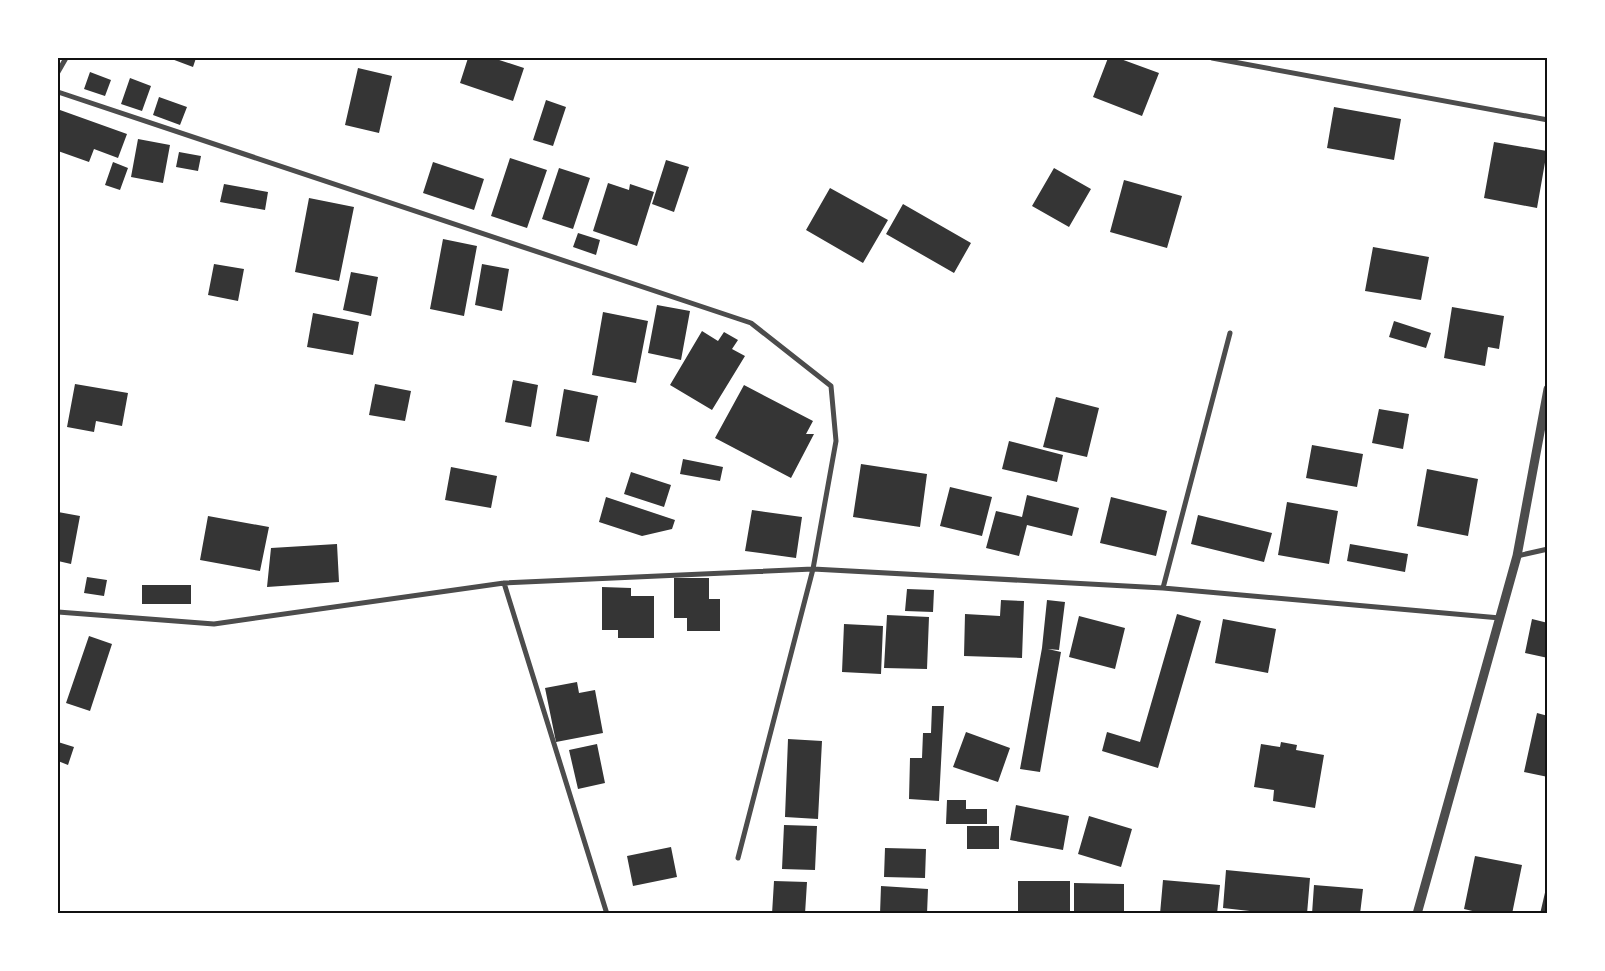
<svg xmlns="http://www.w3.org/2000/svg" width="1605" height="971" font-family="'IBM Plex Sans',sans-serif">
	<rect width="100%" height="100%" fill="#fff"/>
	<path fill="#353535" d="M169 58H196L193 67Z
		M468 58H493L524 68 513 101 460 83Z
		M1108 58H1118L1159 73 1142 116 1093 97Z
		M358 68 392 76 379 133 345 125Z
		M90 72 111 80 105 96 84 89Z
		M130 78 151 86 142 111 121 104Z
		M159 97 187 107 180 125 153 115Z
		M546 100 566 107 553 146 533 140Z
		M1334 107 1401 119 1394 160 1327 148Z
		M60 110 127 134 118 158 94 149 89 162 58 151V117Z
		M138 139 170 145 163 183 131 177Z
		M1494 142 1547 151 1537 208 1484 198Z
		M179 152 201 156 198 171 176 167Z
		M510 158 547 170 527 228 491 216Z
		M666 160 689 167 674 212 652 204Z
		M113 162 128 168 120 190 105 185Z
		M433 162 484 179 474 210 423 193Z
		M559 168 590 178 573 229 542 219Z
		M1054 168 1091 189 1069 227 1032 206Z
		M1124 180 1182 196 1167 248 1110 232Z
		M608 183 629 190 630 184 654 192 637 246 593 231Z
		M224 184 268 192 265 210 220 202Z
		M830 188 888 220 863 263 806 230Z
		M309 198 354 207 339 281 295 272Z
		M903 204 971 243 954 273 886 234Z
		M578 233 600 240 596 255 573 247Z
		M443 239 477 246 464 316 430 309Z
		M1373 247 1429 257 1421 300 1365 291Z
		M214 264 244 269 238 301 208 295Z
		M482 264 509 269 502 311 475 305Z
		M351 272 378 277 371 316 343 310Z
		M657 305 690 311 681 360 648 353Z
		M1452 307 1504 316 1499 349 1488 347 1485 366 1444 358Z
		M603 312 648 321 636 383 592 375Z
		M313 313 359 322 353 355 307 347Z
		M1394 321 1431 333 1426 348 1389 337Z
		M702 331 718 341 724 332 738 340 732 349 745 356 712 410 670 385Z
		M513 380 538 385 531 427 505 422Z
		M75 384 128 393 122 426 96 421 94 432 67 427Z
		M375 384 411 391 405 421 369 415Z
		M744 385 813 421 806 434H814L791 478 715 438Z
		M564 389 598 396 589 442 556 436Z
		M1056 397 1099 408 1087 457 1043 447Z
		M1379 409 1409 414 1403 449 1372 443Z
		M1009 441 1063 455 1057 482 1002 469Z
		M1312 445 1363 454 1357 487 1306 478Z
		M683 459 723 467 720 481 680 474Z
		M861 464 927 474 920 527 853 517Z
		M451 467 497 476 491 508 445 500Z
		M1427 469 1478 479 1468 536 1417 526Z
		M631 472 671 485 664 507 624 494Z
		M950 487 992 497 982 536 940 526Z
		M1027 495 1079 508 1072 536 1027 525 1019 556 986 548 996 511 1022 517Z
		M606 497 675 520 672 529 642 536 599 522Z
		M1111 497 1167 511 1156 556 1100 543Z
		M1287 502 1338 511 1329 564 1278 555Z
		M752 510 802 517 796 558 745 551Z
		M58 512 80 516 71 564 58 561Z
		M1198 515 1272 533 1264 562 1191 544Z
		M208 516 269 527 260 571 200 560Z
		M337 544 339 582 267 587 271 548Z
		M1350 544 1408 554 1405 572 1347 561Z
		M87 577 107 580 104 596 84 593Z
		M674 578H709V599H720V631H687V618H674Z
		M142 585H191V604H142Z
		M602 587 631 588V596H654V638H618V630H602Z
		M907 589 934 590 933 612 905 611Z
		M1001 600 1024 601 1022 658 964 656 965 614 1000 616Z
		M1047 600 1065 602 1059 650 1048 649 1061 652 1040 772 1020 769 1042 648Z
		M1177 614 1201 621 1158 768 1102 751 1107 732 1140 742Z
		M887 615 929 617 927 669 884 668Z
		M1079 616 1125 628 1115 669 1069 657Z
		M1223 619 1276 629 1268 673 1215 663Z
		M1532 619 1548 623V658L1525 653Z
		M844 624 883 626 881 674 842 672Z
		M89 636 112 644 90 711 66 703Z
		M577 682 579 693 595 690 603 733 556 742 545 688Z
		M932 706H944L939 801 909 799 910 758H922L923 733H931Z
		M1537 713 1548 716V777L1524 772Z
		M966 732 1010 748 998 782 953 767Z
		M788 739 822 741 818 819 785 817Z
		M58 742 74 747 68 765 58 761Z
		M1281 742 1297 745 1296 750 1324 755 1315 808 1273 801 1274 790 1254 787 1261 744 1280 747Z
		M597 744 605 783 578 789 569 750Z
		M947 800H966V809H987V824H946Z
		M1016 805 1069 816 1063 850 1010 840Z
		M1089 816 1132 829 1121 867 1078 854Z
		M784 825 817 826 815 870 782 869Z
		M967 826H999V849H967Z
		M671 847 677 877 633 886 627 856Z
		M885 848 926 849 925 878 884 877Z
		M1475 856 1522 865 1512 914H1485L1464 909Z
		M1226 870 1310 878 1307 914H1277L1223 908Z
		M1163 880 1220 885 1217 914H1160Z
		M774 881 807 882 805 914H772Z
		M1018 881H1070V914H1018Z
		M1074 883 1124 884V914H1074Z
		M1547 884 1548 914H1540Z
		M1314 885 1363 889 1360 914H1312Z
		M881 886 928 889 927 914H880Z"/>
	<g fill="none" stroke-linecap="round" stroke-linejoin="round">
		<path stroke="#4c4c4c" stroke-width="5" d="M1212 58 1548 120
			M58 72 66 58
			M58 92 751 323 831 386 836 441 813 569 738 858
			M1517 556 1548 549
			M504 583 607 914
			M1163 588 1230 333
			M58 612 214 624 504 583 813 569 1163 588 1500 618"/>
		<path stroke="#4c4c4c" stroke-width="9" d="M1417 914 1517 556 1548 389"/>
	</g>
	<rect width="1605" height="971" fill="none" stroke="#ffffff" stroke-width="118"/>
	<rect x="59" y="59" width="1487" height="853" fill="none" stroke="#111" stroke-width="2"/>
</svg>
